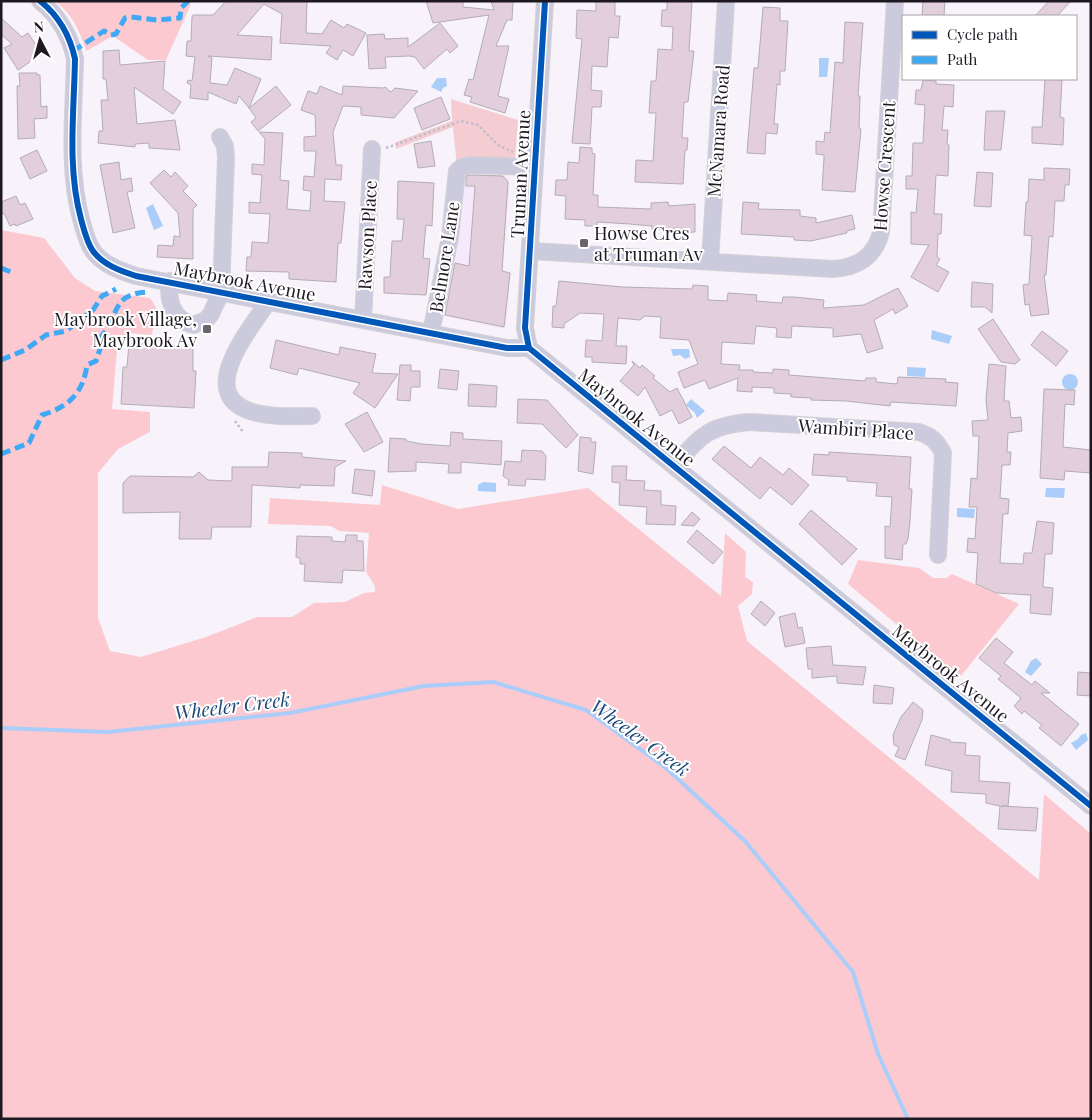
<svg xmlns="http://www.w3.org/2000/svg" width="1092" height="1120" font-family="'Playfair Display',serif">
	<rect width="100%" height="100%" fill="#f8f3fa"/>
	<path fill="#f6e9fc" d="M502 171 510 180 503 270 511 271 506 329 439 315 461 174Z"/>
	<path fill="#f4ccd1" d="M451 99 518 120 515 159 457 166 453 127 396 149V142L452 121Z"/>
	<path fill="#fbc9cf" d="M54 1H187L191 4 166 60H148L113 36 86 51C80 31 72 13 54 1Z
		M1 230 44 238 75 278 95 291 150 298 156 307 152 335 129 333 117 349 112 409 150 412V432L118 449 98 473V618L110 651 141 657 206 637 257 617H292L314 603 345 602 364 593 375 592V586L366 572 369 533 339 531 331 526 268 524 270 498 380 505 382 485 458 509 588 488 721 596 725 533 746 552 745 577 753 582 752 594 738 606 747 641 1039 880 1044 794 1091 834V1119H1Z
		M858 560 919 568 933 578H947L952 574 1019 604 960 677 848 584Z"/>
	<path fill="#aacdfa" d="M819 58H829L827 77H819Z
		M437 78H446L447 86 443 88 441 92 431 87Z
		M153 204 163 226 154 230 146 208Z
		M932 330 952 336 949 344 931 339Z
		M671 349H689L690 357 685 359 680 355 673 356Z
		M907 367 926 368 925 377 907 376Z
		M1062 382a8 8 0 1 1 16 0a8 8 0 1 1-16 0Z
		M691 399 705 411 697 418 695 413 686 405Z
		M483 482 496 483V492L478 491V485Z
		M1046 488H1065L1064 498 1045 497Z
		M957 508 975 509 974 518 957 517Z
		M1036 658 1042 664 1031 676 1025 672 1031 661Z
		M1086 733 1088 740 1076 750 1071 743 1078 739 1081 735Z"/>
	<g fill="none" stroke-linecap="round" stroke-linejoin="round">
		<path stroke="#aacdfa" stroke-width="4" d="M1 728 108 732 290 713 424 686 493 682 586 710 666 768 745 841 853 972 878 1054 908 1119"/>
	</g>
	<path fill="#e3cfdc" stroke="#b3adb2" d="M226 1H307L306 33 322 34 331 20 344 28 347 24 366 33 353 56 343 50 337 60 326 53 331 46 280 43 282 14 264 4 237 35 272 37 271 60 208 56 212 58 210 83 227 85 235 68 261 79 249 108 239 96 236 104 208 92V100L190 98 191 85 187 83 188 80 192 81 195 57 186 56 187 41H191L192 17 193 15H213Z
		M426 1H463V7L494 10 491 1H513L512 20H507L496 46H509L498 96 509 99 505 113 470 102 472 97 464 95 469 79 473 80 489 15 433 23Z
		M596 1H615V16H620L618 38 609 37 607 67 592 66 591 90 602 91 601 107H592L590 144 572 143 582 39 576 38 577 10 596 11Z
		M667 1H692L689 51H694L688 102H684L682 138H688L687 150H685L683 184 635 182 636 160 653 161 656 113H649L651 81H656L658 49 672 50 673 27 661 26 662 10H667Z
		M923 1H945L944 16H922Z
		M1049 1H1071L1057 16H1035Z
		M763 7 780 8V21H788L785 71H780V85L777 84 774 124H778L777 134 766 133 765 154 747 153 754 68H758Z
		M1 18 22 37 28 33 42 54 18 70 4 48 12 44 1 34Z
		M845 22 863 23 858 96H860L859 128 861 129 855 192 822 190 824 158V155L816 154V141L824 142 825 132 830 133 835 62 843 63Z
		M440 23 458 46 450 53 447 49 424 69 415 57 409 56 385 57 386 68 369 69 367 35 384 34 385 39 408 38V47Z
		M119 50 120 65 165 61 163 89 181 102 173 114 134 87 137 124 175 120 180 150 149 148V143L135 144V147L98 143 99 131H103L101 100H108L106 79H103V51Z
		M19 73H37V75H40L41 107 47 106V118L34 119 35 138 18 139 17 86H20Z
		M1045 79 1062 80 1060 117 1064 118 1063 145 1032 143V127H1042Z
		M923 80 936 81V84L954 85 953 107 944 106 942 130H948L947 144 949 145 948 176 936 175 934 214H942L941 234H938L937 257 940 259 936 265 949 272 938 292 911 277 929 245 911 244V212L916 213 918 189H906V176H912L913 143H923L925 105 915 104 916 90H921Z
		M276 86 291 105 258 131 251 122 256 118 249 108Z
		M320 86 342 95 343 86 383 88 385 87 391 92 395 88 418 91 394 118 361 115V107L343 106 333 132 336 165H342L341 180 325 179 324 201 345 202 341 243H338L336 282 289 279V272L246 271 247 257H251L252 242 268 243 270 214 249 213V202L260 203 262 175 252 174V164L264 165 265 139 259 132 283 133 280 180 289 181 287 209 310 211 311 191 303 190 304 176 314 177 316 151H304V137L316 136 315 115 301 110 308 91 317 94Z
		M441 97 450 119 422 130 414 108Z
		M986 111H1005L1001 150H984Z
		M431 141 435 166 418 168 414 144Z
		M580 147 592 148V153L595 154 593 195H598V207L651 209V203L668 202 669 206 695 204V232L679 233V228L652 230V226L630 224 597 222V226H585V220L565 219 566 196 555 195 556 180H567L568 162 579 163Z
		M37 150 47 171 30 179 20 158Z
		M119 162 121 180 131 178 133 191 127 192 135 228 113 233 100 165Z
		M1044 168 1070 169 1069 185H1065L1064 201H1055L1053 237 1049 236 1046 275H1044L1049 314 1031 316 1029 304 1025 305 1023 285 1029 284 1032 236 1024 235 1026 202H1028L1029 179 1044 180Z
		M164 170 171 177 175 172 188 186 183 191 197 205 193 209V259L157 257 158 245 173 246 174 236 180 237 178 213 150 183Z
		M977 172 993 173 991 207 974 206Z
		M472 175 503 176 508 182 502 271 510 273 504 327 445 315 455 263 469 266 475 186H466V176Z
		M398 181 434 183 432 226 426 225 425 235 423 258 430 259 426 295 384 293V277H390L392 241H402L404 219H397Z
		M16 196 20 205 25 203 33 219 16 226 15 224 10 226 4 213 1 214V202Z
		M743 202 759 203 758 209 800 210V216L816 218V223L852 215 855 229 846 231 847 233 811 241 794 240V237L741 234Z
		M559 281 623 287 692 289 693 285 708 286V300L727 301 728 293 757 295 756 301 782 303 783 297H794L824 300 823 308 864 305 898 288 908 306 895 314 893 309 874 320 883 348 867 353 861 334 833 337V328L792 326 791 338 776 337 777 328 756 326 754 344 722 342 721 364 740 365 739 370H753V372L773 373V369L789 370V375L865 381 866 378H876V382L897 384 898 377 946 379 945 382 958 383 956 406 891 402 890 406 846 401 811 400V398L791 397V394L774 393V388L752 387V392L737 391 738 378 709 389 705 380 684 388 678 372 698 364 689 340 660 338 661 317 645 316 640 320 618 318 616 346H627L626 364 592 362V357H585L586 340 602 341 604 314 580 313 564 324V328L552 327 553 306H556Z
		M972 282 993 284 992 313 985 307H971Z
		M993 319 1020 360 1015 364 1001 362 978 329Z
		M1042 331 1068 351 1056 366 1031 345Z
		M276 340 339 355 340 347 376 354 372 373 398 374 375 408 353 393 360 383 299 368 297 375 270 368Z
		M129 343 193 347V371H196L194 408 121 404 123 367H127Z
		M632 361 640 368 642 365 655 376 653 378 670 392 677 388 692 417 679 424 672 410 660 416 645 387 638 396 620 381 634 365Z
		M989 364 1006 366 1004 401H1009L1011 418 1021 417 1022 431 1008 433 1007 452H1011L1010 465H1002L1000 498 1009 499 1008 514H1003L1000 563 1023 564 1024 553H1032L1037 521 1054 523 1052 554H1045L1043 587 1053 588 1051 615 1030 613 1031 595 996 593 976 584 978 553 967 552 968 538 975 539 977 507H969L971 478 977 479 979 436H973L972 421 988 420 986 400Z
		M400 365H411V371H420V387H411L410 401 397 400Z
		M440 369 459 371 457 390 438 388Z
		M469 384 497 386 496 407 468 406Z
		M1044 389 1075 390 1074 405 1065 404 1063 447 1091 450V473L1065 471 1064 480 1040 478Z
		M518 399 547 400 578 435 566 448 542 424 517 423Z
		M367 412 383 442 364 452 345 424Z
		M451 432 463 433V439L502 441 501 465 461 462V473H448L449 464 416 462V471L388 472 390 438 406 439V441L422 444 450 446Z
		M580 437 591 438V442H596L593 474 578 471Z
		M724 446 751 468 760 457 783 475 789 468 809 485 792 505 770 487 760 499 712 459Z
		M522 450 542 451 546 456 545 480 526 479 525 486 508 485 509 480 503 476 505 461 521 462Z
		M269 452 302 453V457L346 461 335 467 334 486 300 485V488L252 485 251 527H212L211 539H179L180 512 123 513V483L130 476 193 477 199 472 208 480 232 481V467H268Z
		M829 452 911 457 909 489H912L910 521 908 539 906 544H903L902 560 885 558V526L890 527 892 497 876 496 877 483 847 481V477L812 475 814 454 829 455Z
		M612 466H627L626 480 645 481 644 490 661 491V505L676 506 675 525 646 524 647 507 619 505 620 483 612 482Z
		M355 469 375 471 372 496 352 493Z
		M811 510 857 549 842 565 799 524Z
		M692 512 700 519 694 526 681 525Z
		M697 530 723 552 713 564 687 542Z
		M346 535H357V541H363L364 571 343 570 342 583 304 581 305 564H300V558L296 557 297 536 332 537V541L345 542Z
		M761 601 775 613 765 626 751 614Z
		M795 613 798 628 802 627 805 643 785 647 779 617Z
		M996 638 1013 652 1004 663 1032 685 1035 681 1050 693H1041L1079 724 1061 746 1039 728 1042 725 1024 711 1022 714 1014 706 1021 698 998 679 1001 676 979 658Z
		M831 646 833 665 866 667 863 685 837 683V676L812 678V669H808L806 648Z
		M1078 672 1091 673V696L1077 695Z
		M874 685 894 688 892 704 873 703Z
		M913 702 923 710 922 720 905 760 895 756 899 747 894 745 893 735 901 717Z
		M931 735 950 740V742L966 743 965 755 980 756 979 781 1010 783 1008 806H1001L1038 808 1036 831 998 829 1000 806 986 803V794L951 792 952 771 925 765Z"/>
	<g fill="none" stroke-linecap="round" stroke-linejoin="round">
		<defs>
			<path id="minor" d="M40 1C59 16 70 36 75 59 74 113 67 167 81 219 84 230 87 243 93 251 103 265 121 271 136 276L507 348H529
				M545 1 525 328 529 348 1091 806
				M531 251 832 269C857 268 875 257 881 232L895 1
				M710 261 726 1
				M170 281C167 300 173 321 194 325L206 320 211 314 221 292 226 158 225 146 220 137
				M268 301C256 321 240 339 232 360 207 419 274 417 312 416
				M363 320 372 149
				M431 333 450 237 457 171 462 167 471 165 535 167
				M674 466C701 436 707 426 749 422L919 432C931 436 937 441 943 453L938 555"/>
		</defs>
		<use href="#minor" stroke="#d4d1d6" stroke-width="18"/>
		<path stroke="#c0becc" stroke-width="2.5" stroke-dasharray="2.5 2.5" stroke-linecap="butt" d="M386 148 461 121 478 125 498 145 513 152
			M235 421 243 432"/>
		<use href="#minor" stroke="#cccbde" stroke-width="16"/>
		<path stroke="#3fa9f5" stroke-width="5" stroke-dasharray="10 5" stroke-linecap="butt" d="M73 51 104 31 111 35 116 34 125 18 131 17 157 20 180 18 181 8 188 1
			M1 268 11 272
			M1 360 25 350 46 335 66 331 93 310 102 296 116 289
			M1 454 29 443 42 415C68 407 83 394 87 365L96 361 100 349V338C120 317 110 293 149 292"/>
		<defs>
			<path id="cycleway" d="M40 1C59 16 70 36 75 59 74 113 67 167 81 219 84 230 87 243 93 251 103 265 121 271 136 276L507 348H529
				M545 1 525 328 529 348 1091 806"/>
		</defs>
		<use href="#cycleway" stroke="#fff" stroke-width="9"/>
		<use href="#cycleway" stroke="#0057b8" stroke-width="6"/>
	</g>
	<g fill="#6a656c" stroke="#fff" stroke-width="2">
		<rect x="579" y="238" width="10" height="10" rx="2.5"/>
		<rect x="202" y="324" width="10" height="10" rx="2.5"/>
	</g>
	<g text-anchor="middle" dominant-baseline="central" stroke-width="4" stroke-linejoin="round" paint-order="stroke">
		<g font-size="18" fill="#1e1820" stroke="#fff">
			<text transform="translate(718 131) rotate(-86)">McNamara Road</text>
			<text transform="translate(884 166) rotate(-86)">Howse Crescent</text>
			<text transform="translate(520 174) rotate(-87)">Truman Avenue</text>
			<text transform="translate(367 235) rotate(-87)">Rawson Place</text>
			<text transform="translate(444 257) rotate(-81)">Belmore Lane</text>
			<text transform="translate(245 281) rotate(11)">Maybrook Avenue</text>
			<text transform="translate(637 417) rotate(39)">Maybrook Avenue</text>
			<text transform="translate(856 429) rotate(4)">Wambiri Place</text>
			<text transform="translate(951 673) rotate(39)">Maybrook Avenue</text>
		</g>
		<g font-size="18" fill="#1e1820" stroke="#fff" text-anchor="start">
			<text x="594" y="233">Howse Cres<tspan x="594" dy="21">at Truman Av</tspan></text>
			<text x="197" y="319" text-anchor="end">Maybrook Village,<tspan x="197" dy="21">Maybrook Av</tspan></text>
		</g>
		<g font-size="19" font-style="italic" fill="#1c4879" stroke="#fff">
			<text transform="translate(232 705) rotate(-7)">Wheeler Creek</text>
			<text transform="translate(641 737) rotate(36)">Wheeler Creek</text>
		</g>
	</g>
	<rect width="1092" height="1120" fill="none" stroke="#1e1820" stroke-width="5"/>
	<rect x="902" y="15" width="175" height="65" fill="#ffffff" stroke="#a5a3a6"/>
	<rect x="912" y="31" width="25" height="8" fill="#0057b8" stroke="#a5a3a6"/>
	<text x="947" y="40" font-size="15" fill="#1e1820">Cycle path</text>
	<rect x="912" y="56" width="25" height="8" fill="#3fa9f5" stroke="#a5a3a6"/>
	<text x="947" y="65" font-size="15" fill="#1e1820">Path</text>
	<g transform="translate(40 40) rotate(354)" stroke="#ffffff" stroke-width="4" paint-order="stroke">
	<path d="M0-4L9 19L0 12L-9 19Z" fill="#1e1820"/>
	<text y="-8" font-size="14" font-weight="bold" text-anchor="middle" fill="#1e1820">N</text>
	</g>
</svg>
